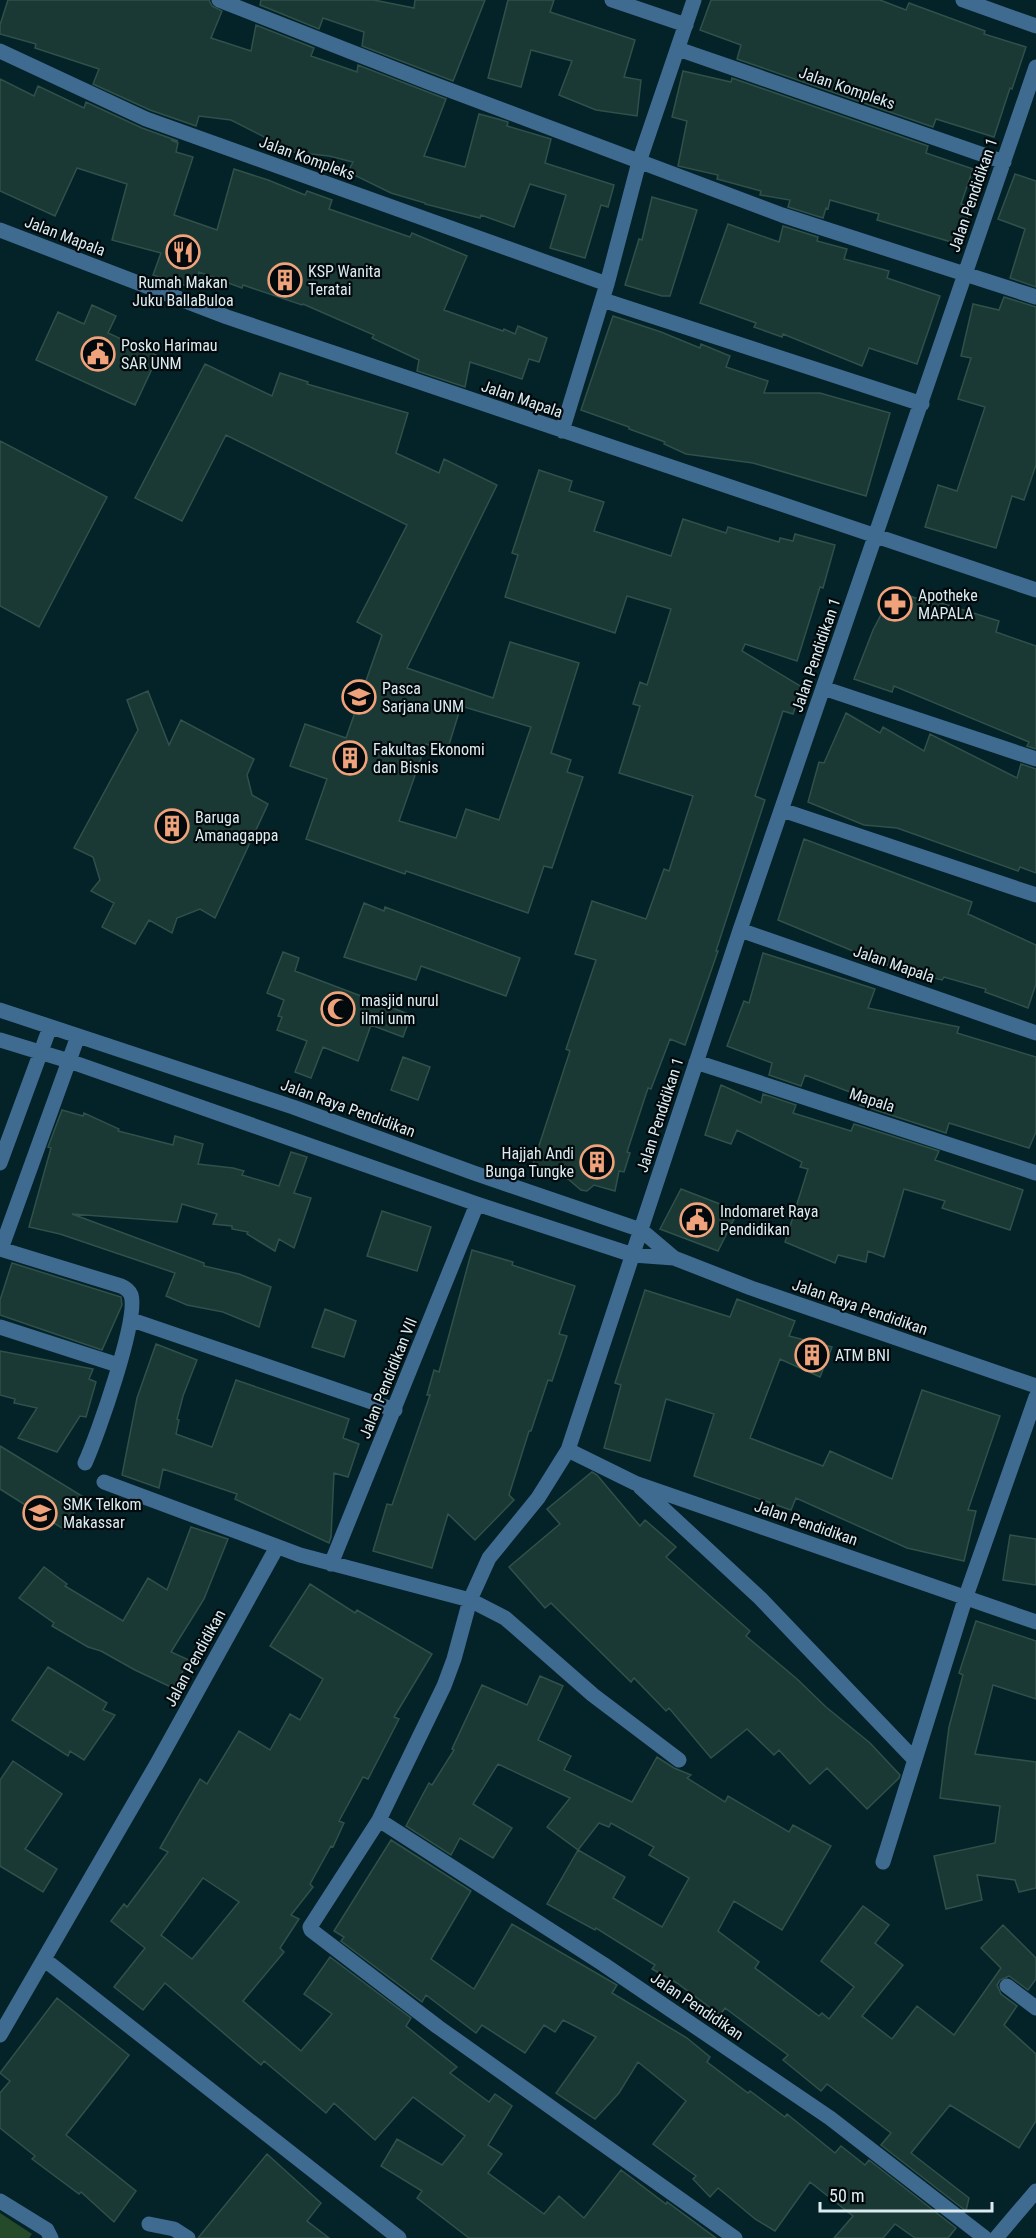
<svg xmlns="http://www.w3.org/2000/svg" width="1036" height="2238" font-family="'Roboto Condensed',sans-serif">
	<rect width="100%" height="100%" fill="#032329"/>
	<path fill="#244a2a" d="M0 2213 32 2234 29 2238H0Z"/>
	<path fill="#1a3934" stroke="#30504a" stroke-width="1.5" fill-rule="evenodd" d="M8 0H209L212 6 222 11 211 38 251 51 256 25 314 48 311 56 357 72 358 65 446 99 424 156 465 167 479 114 498 119 508 122 507 126 551 139 545 163 614 185 608 207 601 205 585 258 550 248 566 195 530 184 514 227 481 215 480 218 425 204V203L391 193 348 172 353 162 329 156 275 150 276 143 231 120 199 116 196 126 150 110 93 84 99 69 35 48 36 44 0 34V25Z
		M261 0H374L414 8 415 0H485L453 81 362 46 364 32 323 18 319 29 260 5Z
		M508 0H554L550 12 635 40 624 77 641 80 637 116 596 110 559 95 572 61 531 50 521 87 488 78Z
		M711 0H880L906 10 909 3 985 31 984 34 1026 47 1012 89 1010 88 994 137 936 119 933 127 737 59 741 45 700 30Z
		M683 71 731 82 732 78 928 146 926 153 973 169 961 204 971 207 958 244 877 220 879 214 830 200 828 209 826 208 823 218 788 207 790 200 760 195 761 191 717 179 718 175 678 166 687 121 672 117Z
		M0 79 34 96 38 86 84 108 86 102 142 128 178 141 171 140 178 143 176 152 193 157 174 215 217 230 234 169 268 180 305 195 307 191 321 196 332 200 329 209 410 237 412 233 467 256 444 310 503 331 504 329 515 334 518 326 547 338 539 362 529 359 522 379 470 362 465 387 417 371 419 360 372 338 374 335 303 304 302 305 243 285 242 288 199 272 193 288 153 275 161 253 112 240 127 184 77 168 55 216 0 191Z
		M1015 174 1036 181V287L1010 278 1025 229 998 219Z
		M652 197 697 210 670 296H662L625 285 639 239 642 240Z
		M728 224 779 242 783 226 818 237 817 241 847 249 844 259 889 271 887 278 940 296 917 364 869 348 862 366 783 334 782 337 754 327 756 323 700 303Z
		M1004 297 1036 307V465L1024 500 1012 496 996 548 925 527 938 485 957 491 985 407 958 399 971 358 961 356 973 304 999 310Z
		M92 305 116 316 108 333 158 356 135 405 36 360 58 312 84 324Z
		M613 316 661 332 700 348 701 344 730 356 726 367 768 381 764 393H820L890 413 866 496 753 463 686 454 664 444 665 442 629 429V427L581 410Z
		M205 364 272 396 280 373 308 382 307 384 408 413 396 453 439 473 444 459 497 485 407 668 493 698 510 642 579 663 551 753 571 760 567 772 583 777 552 868 544 866 528 913 406 871 405 874 306 839 327 779 290 766 305 724 346 738 382 635 357 622 407 525 226 435 182 521 135 498ZM461 706 531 727 499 820 466 809 456 838 399 821 426 744 447 751Z
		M0 441 107 497 39 627 0 606Z
		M539 470 572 481 569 491 604 502 594 531 671 556 683 519 726 533 728 527 779 542 780 538 793 541 795 534 835 545 823 588 820 587 797 661 745 644 742 651 802 687 793 714 783 711 755 796 765 800 716 951H718L685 1045 670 1039 651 1089 648 1088 627 1152 630 1153 624 1172 619 1171 615 1191 594 1185 587 1191 581 1190 568 1179 532 1167 570 1051 566 1049 596 960 575 954 592 901 646 919 664 869 669 871 693 796 619 773 640 706 633 704 640 682 647 685 671 609 627 596 615 633 505 597 518 555 512 553Z
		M894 590 929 603 931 600 999 621 996 632 1036 646V749L1027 746 1029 742 894 686 892 692 854 679 873 630Z
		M148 691 169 745 181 720 254 759 247 775 252 795 268 804 215 918 200 909 177 918 172 933 149 920 135 944 102 927 114 903 91 891 100 880 93 857 74 848 138 730 127 700Z
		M846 713 880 733 883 727 924 751 930 734 1017 778 1021 764 1036 769V873L1020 867 1018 871 897 828 864 825 808 802 819 762 824 763Z
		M804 839 972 902 968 914 1036 945V984L1028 1008 985 992 986 989 944 977 942 980 905 971 904 972 778 920Z
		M364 903 384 911 385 907 520 958 506 996 421 966 416 980 344 957Z
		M283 952 299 958 295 971 411 1015 403 1037 371 1025 358 1061 323 1047 311 1078 295 1072 307 1041 277 1030 282 1017 278 1016 284 1000 267 993Z
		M763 953 875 989 868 1008 959 1027 957 1033 1036 1057V1132L1029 1148 949 1123 946 1133 860 1105 863 1097 805 1075 801 1086 769 1075 772 1063 727 1046 744 1001 749 1003Z
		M403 1057 430 1067 418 1100 391 1090Z
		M721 1085 761 1103 763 1094 796 1105 793 1113 851 1131 854 1124 939 1151 935 1160 1023 1190 1010 1230 942 1208 945 1201 904 1189 884 1257 868 1251 866 1262 838 1255 835 1263 785 1242 808 1169 800 1167 802 1162 737 1130 731 1144 705 1135Z
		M62 1110 83 1116 84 1113 119 1129 118 1131 173 1145 175 1136 203 1144 198 1164 233 1168 244 1171 242 1175 279 1186 291 1152 307 1157 294 1193 311 1198 294 1248 279 1239 275 1251 247 1234 248 1232 232 1229V1226L213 1224 217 1214 182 1204 177 1222 72 1214 204 1263V1266L239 1274 271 1287 259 1327 223 1312 187 1305 166 1296 175 1273 60 1234 29 1227 51 1148 48 1147Z
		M681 1189 738 1211 718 1251 660 1229Z
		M382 1211 431 1227 417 1271 367 1256Z
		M472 1250 513 1262 512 1265 575 1286 559 1334 567 1336 552 1381 548 1380 531 1431H529L509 1495 514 1500 475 1540 448 1514 432 1568 373 1551 387 1504 392 1505 430 1395H427L434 1370 439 1372Z
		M12 1263 121 1297 122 1305 102 1350 0 1315V1300Z
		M645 1290 730 1317 737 1299 795 1321 789 1336 832 1347 820 1377 780 1359 750 1438 823 1466 830 1451 892 1479 922 1390 1000 1416 968 1510 976 1511 964 1561 907 1548 796 1498 791 1510 694 1476 714 1414 666 1399 650 1461 604 1448 621 1385 615 1383Z
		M325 1309 356 1321 344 1357 312 1347Z
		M156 1344 197 1360 183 1396 177 1419 179 1420 176 1434 212 1447 236 1380 349 1419 343 1438 359 1444 348 1477 334 1473 331 1537 329 1543 235 1499 237 1494 163 1469 159 1488 122 1475 137 1398Z
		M0 1351 93 1369 89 1379 96 1382 86 1417 80 1416 57 1452 18 1438 37 1408 14 1403 15 1399 0 1395Z
		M0 1446 82 1496 65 1530 0 1489Z
		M592 1472 597 1475 640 1526 645 1520 676 1547 666 1557 750 1631 746 1636 797 1679 826 1707 870 1743 900 1775 899 1778 867 1809 827 1768 810 1784 779 1750 774 1755 747 1729 711 1758 669 1708 666 1711 634 1678 631 1682 551 1603 545 1608 509 1567 560 1524 547 1509Z
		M191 1527 228 1539 204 1599 171 1652 189 1660 173 1688 135 1670 101 1651 88 1647 52 1626 54 1623 19 1598 44 1567 67 1584 65 1586 123 1621 148 1578 167 1590Z
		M1010 1535 1036 1539V1585L1003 1580Z
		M310 1584 355 1613 357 1610 432 1654 394 1717 399 1719 368 1779 363 1777 339 1821 344 1823 333 1847 331 1846 310 1884 313 1887 291 1915 299 1919 280 1948 284 1952 243 2001 301 2051 332 2014 304 1994 330 1957 411 2018 406 2026 457 2067 450 2073 489 2102 495 2094 512 2106 488 2145 502 2154 488 2173 544 2214 559 2196 584 2218 621 2170 666 2204 667 2202 716 2238H469L417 2198 422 2191 381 2166 397 2139 442 2165 465 2136 413 2097 375 2140 334 2103 326 2113 264 2061 261 2065 165 1983 143 2010 114 1987 145 1948 111 1921 124 1904 127 1907 168 1852 160 1848 200 1779 207 1784 239 1731 270 1750 290 1714 300 1720 323 1679 270 1646ZM203 1878 239 1902 192 1959 161 1935Z
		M976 1621 1036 1641V1699L993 1685 975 1754 1036 1762V1888L1019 1892 1015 1880 977 1875 982 1900 946 1909 934 1856 995 1843 1000 1806 940 1798 949 1727 963 1675 959 1673Z
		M48 1667 107 1703 103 1710 115 1715 84 1760 70 1751 68 1756 12 1720Z
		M540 1676 563 1686 538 1740 571 1756 564 1770 632 1802 657 1757 674 1768 691 1775 687 1778 725 1802 728 1796 789 1832 793 1825 831 1846 782 1930 734 1901 718 1931 759 1962 755 1968 819 2016 822 2013 829 2019 854 1987 821 1961 863 1906 889 1925 875 1943 903 1965 862 2016 892 2039 917 2006 954 2035 1001 1968 981 1948 1003 1925 1036 1958V1979L1028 1990 1009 1976 1000 1980 997 1985 1001 1994 1017 2006 1004 2025 1036 2054V2121L1019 2148 950 2105 911 2153 969 2198 966 2211 881 2145 891 2133 827 2084 821 2091 783 2060 788 2055 725 2008 720 2015 677 1983 652 1969 655 1965 596 1928 595 1930 547 1904 578 1850 547 1827 570 1798 498 1764 473 1804 512 1828 493 1858 460 1838 451 1855 406 1826 429 1783 432 1785 454 1750 452 1749 482 1685 527 1705ZM599 1823 609 1827 611 1823 654 1847 649 1855 689 1878 662 1927 613 1898 625 1877 578 1850Z
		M13 1761 62 1794 25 1849 57 1869 43 1892 0 1866V1780Z
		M391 1840 471 1891 431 1959 474 1989 512 1924 617 1985 612 1993 687 2038 710 2057 707 2062 748 2093 750 2091 785 2117 787 2114 835 2153 841 2146 865 2165 869 2160 956 2228 948 2238H915L895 2224 883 2238H834L853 2216 810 2182 775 2231 755 2219 718 2188 710 2197 693 2179 696 2176 653 2144 686 2101 638 2062 619 2093 595 2119 556 2093 596 2037 563 2020 555 2032 544 2025 525 2053 482 2025 476 2033 426 1995 422 2002 341 1941 344 1937 334 1931Z
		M57 1998 129 2055 66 2135 136 2191 114 2222 81 2192 79 2194 32 2159 35 2156 0 2128V2093L10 2081 0 2073Z
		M267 2154 321 2203 307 2221 329 2238H198Z"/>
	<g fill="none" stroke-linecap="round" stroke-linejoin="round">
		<path stroke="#406b91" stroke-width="15" d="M219 0 428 82 782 215 1036 297
			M612 0 686 25
			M963 0 1036 26
			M678 49 1004 162
			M0 51 146 119 607 284
			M0 230 227 317 1036 590
			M603 300 922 404
			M562 431 607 284 639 162 694 0
			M823 688 1036 759
			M782 810 1036 895
			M740 930 1036 1033
			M0 1010 293 1107 474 1173 641 1230 674 1258
			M0 1040 69 1061 477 1204 633 1255 674 1258 751 1288 1036 1386
			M696 1062 1036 1173
			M0 1163 50 1027
			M0 1249 121 1286C126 1288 129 1290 131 1295 139 1318 97 1437 85 1463
			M1 1249 78 1036
			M132 1320 395 1410
			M0 1327 118 1365
			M568 1450 635 1483 1036 1622
			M104 1482 300 1555 470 1600 505 1618 593 1695 679 1760
			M640 1487 760 1598 915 1760
			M331 1564 477 1204
			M379 1820 603 1964 830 2118 985 2238
			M883 1862 966 1596 1036 1397
			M45 1960 399 2238
			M1007 1986 1036 2008
			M0 2035 158 1762 277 1547
			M0 2201 47 2230 51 2238
			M149 2224 174 2229 188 2238
			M735 2238 438 2027 311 1930 310 1927 379 1820 444 1686 454 1659 470 1600 489 1558 538 1498 568 1450 740 930 1036 67
			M996 2238 1036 2191"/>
	</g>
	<defs>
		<symbol id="restaurant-ring" viewBox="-11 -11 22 22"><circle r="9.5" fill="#020a0d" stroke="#f0a27a" stroke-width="1.5"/><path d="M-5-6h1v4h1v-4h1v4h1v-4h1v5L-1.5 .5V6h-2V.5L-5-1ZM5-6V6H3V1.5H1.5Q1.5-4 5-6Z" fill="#f0a27a"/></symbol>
		<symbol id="building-ring" viewBox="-11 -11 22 22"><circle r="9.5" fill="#020a0d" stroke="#f0a27a" stroke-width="1.5"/><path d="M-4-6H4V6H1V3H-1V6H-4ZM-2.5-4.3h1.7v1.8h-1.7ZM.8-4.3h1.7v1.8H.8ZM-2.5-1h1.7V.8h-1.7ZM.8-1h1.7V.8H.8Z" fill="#f0a27a"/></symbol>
		<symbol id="civic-ring" viewBox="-11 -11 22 22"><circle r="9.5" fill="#020a0d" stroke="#f0a27a" stroke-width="1.5"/><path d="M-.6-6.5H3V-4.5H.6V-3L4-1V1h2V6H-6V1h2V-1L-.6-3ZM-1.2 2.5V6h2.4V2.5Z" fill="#f0a27a"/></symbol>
		<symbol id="pharmacy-ring" viewBox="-11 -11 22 22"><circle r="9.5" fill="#020a0d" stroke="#f0a27a" stroke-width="1.5"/><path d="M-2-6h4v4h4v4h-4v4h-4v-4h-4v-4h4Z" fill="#f0a27a"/></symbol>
		<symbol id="university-ring" viewBox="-11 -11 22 22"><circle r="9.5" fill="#020a0d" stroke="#f0a27a" stroke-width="1.5"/><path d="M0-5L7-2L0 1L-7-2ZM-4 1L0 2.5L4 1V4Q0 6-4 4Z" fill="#f0a27a"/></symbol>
		<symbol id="mosque-ring" viewBox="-11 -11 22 22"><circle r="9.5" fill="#020a0d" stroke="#f0a27a" stroke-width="1.5"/><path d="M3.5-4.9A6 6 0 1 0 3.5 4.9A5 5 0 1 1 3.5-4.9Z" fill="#f0a27a"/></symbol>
		<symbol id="school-ring" viewBox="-11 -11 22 22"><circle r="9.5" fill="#020a0d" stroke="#f0a27a" stroke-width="1.5"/><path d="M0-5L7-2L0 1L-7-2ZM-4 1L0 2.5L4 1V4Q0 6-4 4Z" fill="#f0a27a"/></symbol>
	</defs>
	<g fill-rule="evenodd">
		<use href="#restaurant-ring" x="164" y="233" width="38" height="38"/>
		<use href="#building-ring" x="266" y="261" width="38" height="38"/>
		<use href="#civic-ring" x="79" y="335" width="38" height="38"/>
		<use href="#pharmacy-ring" x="876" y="585" width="38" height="38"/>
		<use href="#university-ring" x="340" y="678" width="38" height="38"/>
		<use href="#building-ring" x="331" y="739" width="38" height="38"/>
		<use href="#building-ring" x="153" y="807" width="38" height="38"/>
		<use href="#mosque-ring" x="319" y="990" width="38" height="38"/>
		<use href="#building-ring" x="578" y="1143" width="38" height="38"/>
		<use href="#civic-ring" x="678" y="1201" width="38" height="38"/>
		<use href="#building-ring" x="793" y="1336" width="38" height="38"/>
		<use href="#school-ring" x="21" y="1494" width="38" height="38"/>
	</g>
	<g text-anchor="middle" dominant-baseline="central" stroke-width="4.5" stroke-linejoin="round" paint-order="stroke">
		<g font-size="16" fill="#dbecf1" stroke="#020a0d">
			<text transform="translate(847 88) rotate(19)">Jalan Kompleks</text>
			<text transform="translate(307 158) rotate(20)">Jalan Kompleks</text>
			<text transform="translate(973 195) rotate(-71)">Jalan Pendidikan 1</text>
			<text transform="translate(65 236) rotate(21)">Jalan Mapala</text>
			<text transform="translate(522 399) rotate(19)">Jalan Mapala</text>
			<text transform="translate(816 655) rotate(-71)">Jalan Pendidikan 1</text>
			<text transform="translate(894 964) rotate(19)">Jalan Mapala</text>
			<text transform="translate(872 1100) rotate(18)">Mapala</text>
			<text transform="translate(348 1108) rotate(20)">Jalan Raya Pendidikan</text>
			<text transform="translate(660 1115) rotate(-72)">Jalan Pendidikan 1</text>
			<text transform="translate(860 1307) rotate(19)">Jalan Raya Pendidikan</text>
			<text transform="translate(388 1378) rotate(-68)">Jalan Pendidikan VII</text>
			<text transform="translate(806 1523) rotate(19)">Jalan Pendidikan</text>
			<text transform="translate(195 1658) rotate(-61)">Jalan Pendidikan</text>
			<text transform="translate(697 2006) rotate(34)">Jalan Pendidikan</text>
		</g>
		<g font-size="16" fill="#dbecf1" stroke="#020a0d" text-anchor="start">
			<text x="308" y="271">KSP Wanita<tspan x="308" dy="18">Teratai</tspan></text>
			<text x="183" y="282" text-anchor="middle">Rumah Makan<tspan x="183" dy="18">Juku BallaBuloa</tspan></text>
			<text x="121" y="345">Posko Harimau<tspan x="121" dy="18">SAR UNM</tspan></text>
			<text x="918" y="595">Apotheke<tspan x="918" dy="18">MAPALA</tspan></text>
			<text x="382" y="688">Pasca<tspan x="382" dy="18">Sarjana UNM</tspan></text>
			<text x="373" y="749">Fakultas Ekonomi<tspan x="373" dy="18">dan Bisnis</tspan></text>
			<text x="195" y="817">Baruga<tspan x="195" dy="18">Amanagappa</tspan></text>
			<text x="361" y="1000">masjid nurul<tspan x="361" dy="18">ilmi unm</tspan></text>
			<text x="574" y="1153" text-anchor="end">Hajjah Andi<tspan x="574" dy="18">Bunga Tungke</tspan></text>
			<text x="720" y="1211">Indomaret Raya<tspan x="720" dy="18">Pendidikan</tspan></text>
			<text x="835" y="1355">ATM BNI</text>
			<text x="63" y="1504">SMK Telkom<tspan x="63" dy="18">Makassar</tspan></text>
		</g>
	</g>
	<path d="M820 2202v9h172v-9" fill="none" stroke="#dbecf1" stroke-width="3"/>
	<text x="829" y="2202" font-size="18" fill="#dbecf1" stroke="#020a0d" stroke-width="4.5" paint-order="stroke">50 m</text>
</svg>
